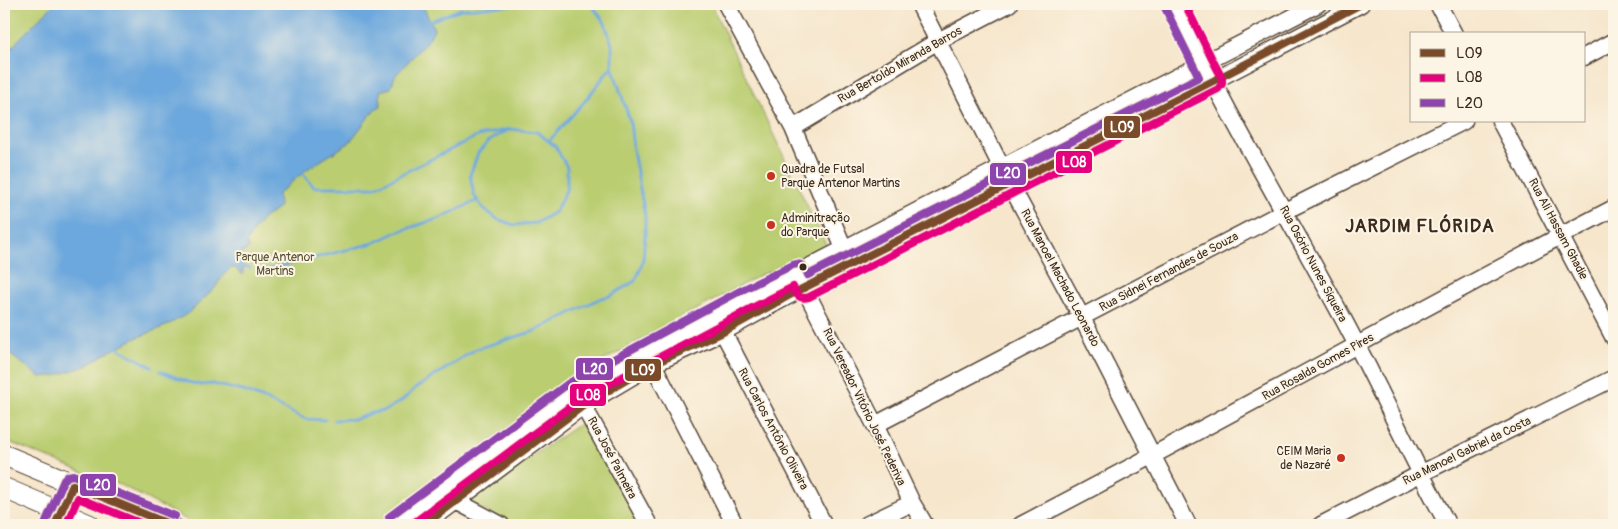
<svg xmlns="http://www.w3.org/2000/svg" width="1618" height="529" font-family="Pangolin,sans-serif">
	<rect width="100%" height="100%" fill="#fcf5e5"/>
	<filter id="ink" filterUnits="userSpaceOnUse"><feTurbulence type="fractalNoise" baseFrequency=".02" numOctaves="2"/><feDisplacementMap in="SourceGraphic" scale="10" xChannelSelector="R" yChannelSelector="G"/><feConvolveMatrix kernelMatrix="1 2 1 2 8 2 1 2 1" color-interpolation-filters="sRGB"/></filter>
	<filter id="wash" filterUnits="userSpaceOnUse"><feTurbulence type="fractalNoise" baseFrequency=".0096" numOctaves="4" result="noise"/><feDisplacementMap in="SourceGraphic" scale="20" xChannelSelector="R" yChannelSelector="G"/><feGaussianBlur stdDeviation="1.12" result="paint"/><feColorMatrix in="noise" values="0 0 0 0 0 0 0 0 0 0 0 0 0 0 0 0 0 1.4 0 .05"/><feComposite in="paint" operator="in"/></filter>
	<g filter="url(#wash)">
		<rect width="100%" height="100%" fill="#f6e6cc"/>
		<path fill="#bacd71" stroke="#7a7c48" d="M4 4H711L829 251 801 263 762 274 588 369 377 525H194L185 519 121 485 85 473 4 440Z
			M581 423 640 525H512L467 501Z"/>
		<path fill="#6ca7dd" stroke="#54687e" d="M54 4H422L434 29 430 37 419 50 395 76 391 88 380 91 381 106 375 109 349 143 306 170 278 194 279 207C273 214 271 213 265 217 258 223 249 237 246 245H248L249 249 243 252 238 259 243 266V275L235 268H231L222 277 215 288 189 313 166 326 134 339 103 355 87 366 54 376 40 377 4 350V57L20 38Z"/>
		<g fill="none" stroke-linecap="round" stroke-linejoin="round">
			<path stroke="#6ca7dd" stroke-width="3" d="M430 21 461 9 529 4
				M549 141 585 101 612 66V45L605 23 594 8 587 4
				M302 173 314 187H375L478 136 510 129 537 132 555 146 567 167V188L555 212 536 223 514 225 497 219 482 207 474 195 470 175 478 153 490 140 510 129
				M243 266 250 268
				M257 269 266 270 374 243 397 232 440 218 478 200
				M118 348 152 367
				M160 371 188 382 201 385 213 384 243 391 264 399 305 419 325 420
				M334 420 356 419 372 413 384 411 403 400 416 388 476 349 535 331 601 298 610 296 635 281 640 270 643 260 645 235V216L633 150 630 121 612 66"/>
		</g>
	</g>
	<g filter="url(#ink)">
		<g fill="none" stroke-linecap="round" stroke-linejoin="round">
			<defs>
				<path id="minor" d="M726 4 793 128 848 258
					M919 4 1010 184 1082 318 1188 525
					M1174 4C1224 109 1285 211 1340 313 1378 383 1410 456 1448 525
					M1438 4 1454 34
					M1584 57 1614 41
					M1500 121 1614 338
					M793 128 938 41 1009 4
					M799 278 875 425 912 503 925 525
					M723 332 824 525
					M653 364 735 525
					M579 398 649 525
					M875 425 1285 211 1464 121
					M451 494 456 501 501 525
					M395 525 574 392 745 300 1318 4
					M424 525 584 405 653 364 723 332 788 296 1213 81 1361 4
					M866 525 912 503
					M1021 525C1220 422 1415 311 1614 208
					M1321 525 1420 474 1614 378"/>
				<path id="major" d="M4 455 171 525
					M4 488 90 525"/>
			</defs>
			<use href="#minor" stroke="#574638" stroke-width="19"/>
			<use href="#major" stroke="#574638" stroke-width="22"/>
			<use href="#minor" stroke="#fff" stroke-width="16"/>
			<use href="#major" stroke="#fff" stroke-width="20"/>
			<defs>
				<path id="bus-1" d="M55 525 73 485 171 525
					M424 525 584 405 653 364 723 332 788 296 1213 81 1361 4"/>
				<path id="bus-2" d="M66 525 78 498 145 525
					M411 525 579 400 750 309 793 287C796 295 800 300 809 297L1218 89 1222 84V78L1212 59 1185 4"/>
				<path id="bus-3" d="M389 517 569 383 740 291 793 265C801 262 805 267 808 275L1199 77 1165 8
					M46 521 64 480 68 476 73 475 175 516"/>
			</defs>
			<use href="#bus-1" stroke="#fcf5e5" stroke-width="11"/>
			<use href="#bus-2" stroke="#fcf5e5" stroke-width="11"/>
			<use href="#bus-3" stroke="#fcf5e5" stroke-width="11"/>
			<use href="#bus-1" stroke="#7a4b2a" stroke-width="8"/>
			<use href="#bus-2" stroke="#e5007d" stroke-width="8"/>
			<use href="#bus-3" stroke="#8e44ad" stroke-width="8"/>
		</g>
	</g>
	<g fill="#c8321e" stroke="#fcf5e5" stroke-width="2">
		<circle cx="771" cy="176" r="5"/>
		<circle cx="771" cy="225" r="5"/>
		<circle cx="1341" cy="458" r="5"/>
	</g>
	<circle fill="#3b2a1e" stroke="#fcf5e5" stroke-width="2" cx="803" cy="267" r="4.5"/>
	<g text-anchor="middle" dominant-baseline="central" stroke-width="4" stroke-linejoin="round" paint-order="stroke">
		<g font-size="12" fill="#3b2a1e" stroke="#fcf5e5">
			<text transform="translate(900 65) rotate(-30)">Rua Bertoldo Miranda Barros</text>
			<text transform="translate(1558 229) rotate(62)">Rua Ali Hassam Ghadie</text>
			<text transform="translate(1313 264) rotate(62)">Rua Osório Nunes Siqueira</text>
			<text transform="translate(1169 272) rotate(-28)">Rua Sidnei Fernandes de Souza</text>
			<text transform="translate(1060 278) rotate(62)">Rua Manoel Machado Leonardo</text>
			<text transform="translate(1318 367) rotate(-29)">Rua Rosalda Gomes Pires</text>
			<text transform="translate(864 407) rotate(64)">Rua Vereador Vitório José Pederiva</text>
			<text transform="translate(773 429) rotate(62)">Rua Carlos Antônio Oliveira</text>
			<text transform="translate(1467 451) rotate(-26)">Rua Manoel Gabriel da Costa</text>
			<text transform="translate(612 458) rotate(62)">Rua José Palmeira</text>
		</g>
		<g font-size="12" fill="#3b2a1e" stroke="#fcf5e5" text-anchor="start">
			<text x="781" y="169">Quadra de Futsal<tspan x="781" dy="14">Parque Antenor Martins</tspan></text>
			<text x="781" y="218">Adminitração<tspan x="781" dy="14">do Parque</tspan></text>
			<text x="1331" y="451" text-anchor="end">CEIM Maria<tspan x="1331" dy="14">de Nazaré</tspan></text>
		</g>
		<g font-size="12" fill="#5b5333" stroke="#fcf5e5">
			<text x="275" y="257">Parque Antenor<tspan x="275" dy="14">Martins</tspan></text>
		</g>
		<g font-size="18" font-weight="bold" letter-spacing="1" fill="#3b2a1e" stroke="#fcf5e5">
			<text x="1420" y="226">JARDIM FLÓRIDA</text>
		</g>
	</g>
	<g stroke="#fcf5e5" stroke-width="2">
		<rect x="1103" y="115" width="38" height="24" rx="5" fill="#7a4b2a"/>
		<rect x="1055" y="150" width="38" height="24" rx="5" fill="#e5007d"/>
		<rect x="989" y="162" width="38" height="24" rx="5" fill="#8e44ad"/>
		<rect x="575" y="357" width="39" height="24" rx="5" fill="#8e44ad"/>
		<rect x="624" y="358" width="38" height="24" rx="5" fill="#7a4b2a"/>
		<rect x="569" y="383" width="38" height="24" rx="5" fill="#e5007d"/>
		<rect x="79" y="473" width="38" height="24" rx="5" fill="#8e44ad"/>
	</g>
	<g font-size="14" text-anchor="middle" font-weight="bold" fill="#fff">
		<text x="1122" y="132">L09</text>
		<text x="1074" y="167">L08</text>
		<text x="1008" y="178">L20</text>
		<text x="595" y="374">L20</text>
		<text x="643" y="375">L09</text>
		<text x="588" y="400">L08</text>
		<text x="98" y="490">L20</text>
	</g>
	<rect width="1618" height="529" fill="none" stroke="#fcf5e5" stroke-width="20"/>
	<rect x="1410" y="32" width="175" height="90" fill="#fcf5e5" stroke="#afa495"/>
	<rect x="1420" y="49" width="25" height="8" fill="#7a4b2a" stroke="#afa495"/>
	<text x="1456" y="58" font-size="15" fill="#3b2a1e">L09</text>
	<rect x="1420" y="74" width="25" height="8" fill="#e5007d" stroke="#afa495"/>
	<text x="1456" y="82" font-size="15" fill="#3b2a1e">L08</text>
	<rect x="1420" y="99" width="25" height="8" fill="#8e44ad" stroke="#afa495"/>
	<text x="1456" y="108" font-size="15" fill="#3b2a1e">L20</text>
</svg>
